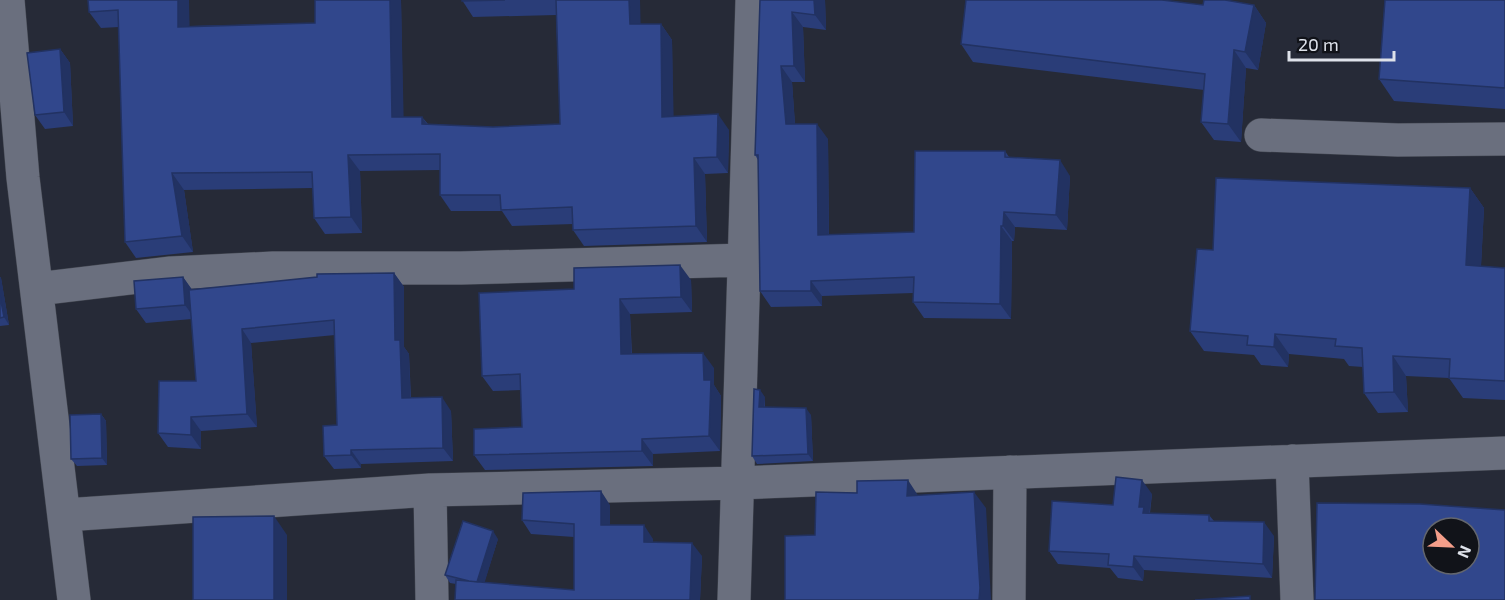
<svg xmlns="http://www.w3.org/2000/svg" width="1505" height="600" font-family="'Exo 2',sans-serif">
	<rect width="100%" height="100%" fill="#262a37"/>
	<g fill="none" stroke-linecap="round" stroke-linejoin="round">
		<defs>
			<path id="minor" d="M8 0 23 178 74 600
				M1261 135 1398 140 1505 139
				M37 289 171 273 273 268H461L745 260
				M1292 461 1297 600
				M430 490 432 600
				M65 515 430 490 739 483 1505 453
				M734 600 752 0
				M1009 600 1010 472"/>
		</defs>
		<use href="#minor" stroke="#41454f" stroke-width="34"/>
		<use href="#minor" stroke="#6a6f7e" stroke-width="33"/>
	</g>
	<path fill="#2a3d78" d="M88 0 189 26 315 23V0H401L403 117H422L428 124 493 127 560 124 556 15 473 17 462 0H640V24H661L672 40 673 116 729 130 728 173 705 174 707 242 584 246 573 230V224L512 226 502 211H451L440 195V170L360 171 362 233 325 234 314 218 313 188 184 190 193 252 136 258 125 242 119 27 101 28 89 12Z
		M760 0H825L826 30 803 27 805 82H792L795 124 828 139 829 235 914 232 1005 151 1009 157 1070 176 1067 230 1015 227 1014 241H1012L1011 319 924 318 913 302V293L822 296V306L771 307 760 291 758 160 755 155Z
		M1505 0V109L1394 101 1379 79Z
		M1203 5H1254L1266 23 1258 70 1246 68 1241 142 1214 140 1201 122 1204 90 973 62 961 44Z
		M60 49 70 63 73 126 45 129 35 115Z
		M1470 188 1484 208 1481 266 1505 268V400L1463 398 1449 378 1406 376 1408 412 1378 413 1364 393 1363 367 1349 366 1344 359 1289 354 1288 367 1261 365 1254 355 1204 351 1190 331 1213 250Z
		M394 273 404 287V347L409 354 411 398 451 411 453 461 361 464V468L334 469 324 456 337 425 335 335 251 343 257 427 201 431V449L168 447 158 433 196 381 192 319 146 323 136 309 183 277 192 290Z
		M0 277 1 278 9 325 0 326Z
		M691 280 692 312 630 314 632 354 714 368V385L721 396 720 451 653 454V466L485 470 474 455 522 427 521 390 493 391 482 376 574 289Z
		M765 397V407L811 415 813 461 757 464 752 456Z
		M101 414 106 421 107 465 77 466 71 459Z
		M1152 494 1150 513 1209 515 1214 521 1274 536 1272 578 1144 570 1143 581 1118 578 1110 568 1058 564 1049 551 1113 505Z
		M610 505V525L653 539V542L702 556 700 600 456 584 450 583 445 575 498 539 484 583 574 590V537L531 534 522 520Z"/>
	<path fill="#223262" d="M178 0H189L190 43 178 27Z
		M390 0H401L404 133 392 117Z
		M629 0H640L641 40 630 24Z
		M814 0H825L826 30 815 15Z
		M1254 5 1266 23 1258 70 1245 52Z
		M792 12 803 27 805 82 794 66Z
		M661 24 672 40 674 133 662 117Z
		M60 49 70 63 73 126 64 112Z
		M1234 50 1246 68 1241 142 1228 124Z
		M781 66 792 82 796 140 786 124Z
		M718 114 729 130 728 173 717 157Z
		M422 117 433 133 422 124Z
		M817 124 828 139 829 251 818 235Z
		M348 155 360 171 362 233 351 217Z
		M694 158 705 174 707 242 696 226Z
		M1060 160 1070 176 1067 230 1056 215Z
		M172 173 184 190 193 252 182 236Z
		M1470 188 1484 208 1480 285 1466 265Z
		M1004 212 1015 227 1014 241 1003 226Z
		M1001 226 1012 241 1011 319 1000 304Z
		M680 265 691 280 692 312 681 297Z
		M394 273 404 287V347L409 354 411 412 402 398 395 340Z
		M0 277 1 278 9 325 4 317 0 296Z
		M183 277 193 291 195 319 185 305Z
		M811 281 822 296V306L811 291Z
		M620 299 630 314 632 370 621 354Z
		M242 329 251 343 257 427 247 414Z
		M1275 334 1289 354 1288 367 1274 347Z
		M703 353 714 368V385L721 396 720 451 709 436 704 380Z
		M1393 356 1406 376 1408 412 1394 392Z
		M760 390 765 397 764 414 759 407Z
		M442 397 451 411 453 461 443 448Z
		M806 408 811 415 813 461 808 454Z
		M101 414 106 421 107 465 102 458Z
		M191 417 201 431V449L191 435Z
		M642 439 653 454V466L642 451Z
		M351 450 361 464V468L351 455Z
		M908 480 919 497 907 496Z
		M1142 480 1152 494 1149 515 1153 527 1139 507Z
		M601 491 610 505V539L601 525Z
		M974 492 986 508 991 600H979Z
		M274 516 287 535V600H274Z
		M1264 522 1274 536 1272 578 1263 564Z
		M644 525 653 539V556L644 542Z
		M493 531 498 539 482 591 476 583Z
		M692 543 702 556 700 600H690Z
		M1134 556 1144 570 1143 581 1133 567Z"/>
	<path fill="#31478c" stroke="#223262" stroke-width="1.5" fill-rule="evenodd" d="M88 0H178V27L315 23V0H390L392 117H422V124L493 127 560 124 556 0H629L630 24H661L662 117 718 114 717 157 694 158 696 226 573 230 572 207 501 210 500 195H440V154L348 155 351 217 314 218 312 172 172 173 182 236 125 242 118 10 89 12Z
		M462 0H505L462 1Z
		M760 0H814L815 15 792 12 794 66H781L786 124H817L818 235 914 232 915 151H1005V157L1060 160 1056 215 1004 212 1003 226H1001L1000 304 913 302 914 277 811 281V291H760L758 155H755Z
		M966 0H1162L1203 5 1204 0H1225L1254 5 1245 52 1234 50 1228 124 1201 122 1205 74 961 44Z
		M1385 0H1505V88L1379 79Z
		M60 49 64 112 35 115 27 53Z
		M1216 178 1470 188 1466 265 1505 268V381L1449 378 1450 359 1393 356 1394 392 1364 393 1362 348 1335 346 1336 339 1275 334 1274 347 1247 345 1248 336 1190 331 1197 249 1213 250Z
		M680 265 681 297 620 299 621 354 703 353 704 380H711L709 436 642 439V451L474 455V429L522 427 520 374 482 376 479 293 574 289V268Z
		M394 273 395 340H400L402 398 442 397 443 448 351 450V455L324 456 323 426 337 425 334 320 242 329 247 414 191 417V435L158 433 159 381H196L189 290 317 277V274Z
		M183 277 185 305 136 309 134 281Z
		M0 296 4 317 0 318Z
		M754 389 760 390 759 407 806 408 808 454 752 456Z
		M101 414 102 458 71 459 70 415Z
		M1116 477 1142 480 1139 507H1144L1143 513 1209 515V521L1264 522 1263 564 1134 556 1133 567 1108 565 1109 554 1049 551 1052 501 1113 505Z
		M908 480 907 496 974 492 980 588 979 600H785V536L815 535 816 492 857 493V481Z
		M601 491V525H644V542L692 543 690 600H455L456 580 574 590V524L522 520 523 493Z
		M1317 503 1420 504 1505 510V600H1315ZM1433 528H1469V564H1433Z
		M274 516V600H193V517Z
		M463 521 493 531 477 582 469 581 445 575Z
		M1250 596V600H1195Z"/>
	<g transform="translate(1451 546) rotate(113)"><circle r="28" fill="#111319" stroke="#63666d" stroke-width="1.5"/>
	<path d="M0-4.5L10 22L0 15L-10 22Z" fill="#f49e8a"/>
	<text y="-9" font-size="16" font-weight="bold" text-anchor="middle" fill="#dee2ea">N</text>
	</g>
	<path d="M1289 51v9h105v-9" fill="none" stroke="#dee2ea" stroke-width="3"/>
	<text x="1298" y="51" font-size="18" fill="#dee2ea" stroke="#111319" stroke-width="4.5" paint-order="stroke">20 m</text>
</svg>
